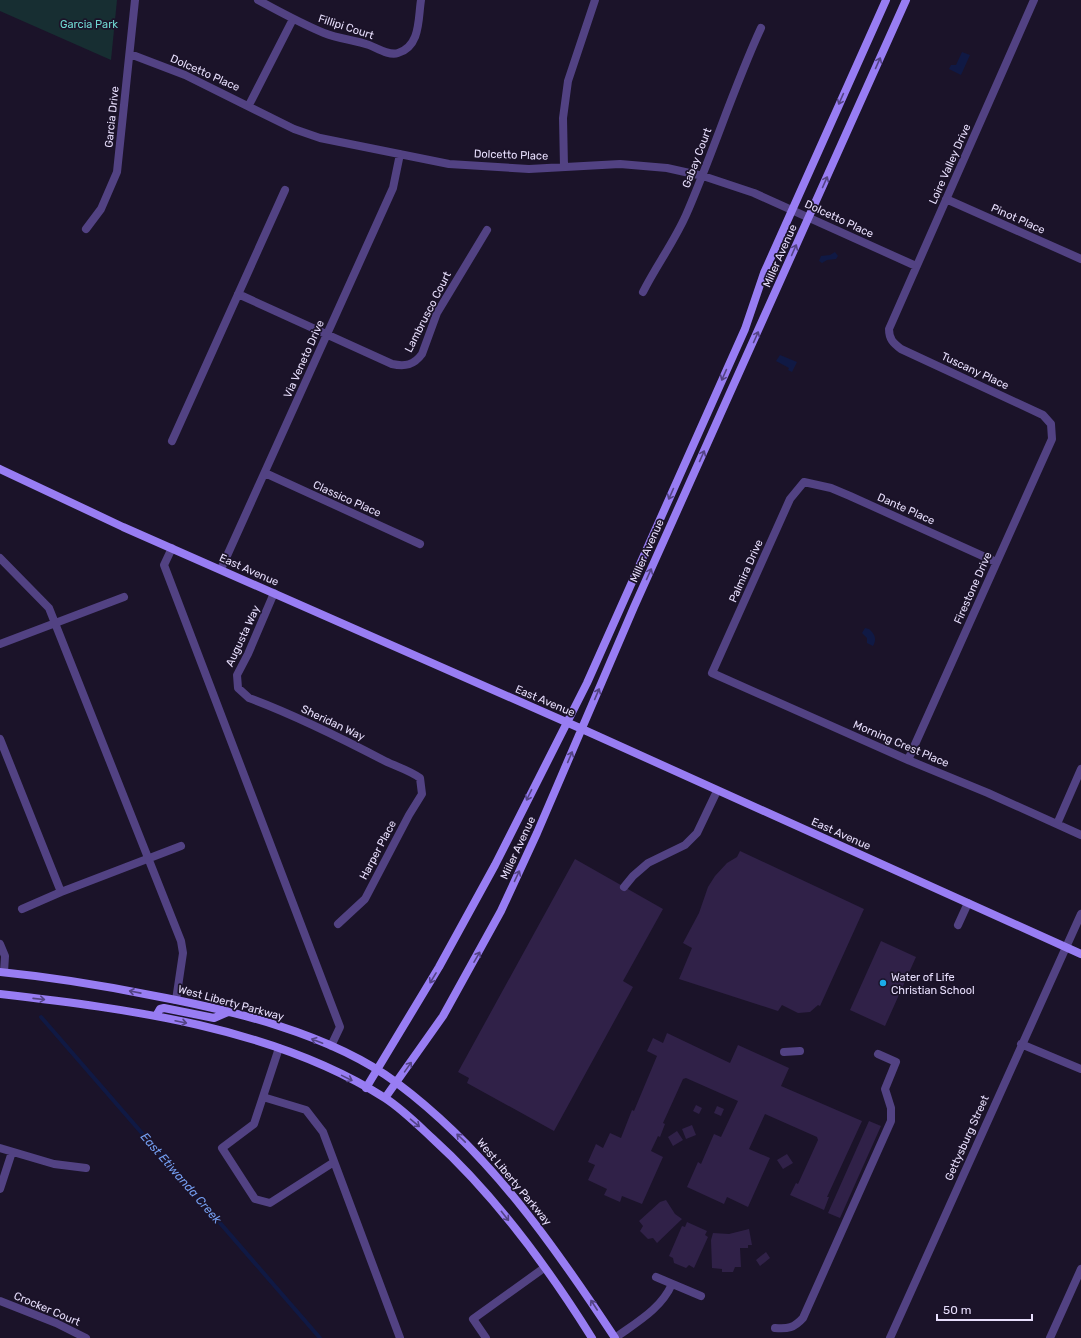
<svg xmlns="http://www.w3.org/2000/svg" width="1081" height="1338" font-family="Rubik,sans-serif">
	<rect width="100%" height="100%" fill="#1b1329"/>
	<path fill="#172e32" d="M0 0H117L111 60 0 11Z"/>
	<path fill="#101944" d="M962 52 970 55 961 75 949 69 951 65H956Z
		M835 252 838 256 836 259 827 260 822 263 819 261 821 256 830 255Z
		M780 355 797 362 792 372 788 370 789 368 776 361Z
		M865 628 869 629C875 634 877 639 873 646L867 643V638L862 633Z"/>
	<g fill="none" stroke-linecap="round" stroke-linejoin="round">
		<path stroke="#101944" stroke-width="4" d="M41 1017 320 1338"/>
	</g>
	<path fill="#302148" d="M740 851 864 909 820 1006 818 1005 810 1012 798 1013 782 1005 778 1011 679 979 692 948 683 943 699 913 708 887 715 876 727 863 737 857Z
		M575 859 663 909 623 981 633 987 554 1131 467 1083 469 1078 458 1072Z
		M881 941 916 957 885 1026 850 1010Z
		M667 1033 730 1063 738 1045 789 1068 781 1086 862 1121 827 1197H829L824 1210 790 1195 796 1183 798 1184 818 1140 817 1137 765 1114 749 1149 770 1158 748 1207 727 1197 724 1204 687 1187 698 1162 701 1164 714 1134 721 1137 738 1101 686 1078 683 1079 663 1123 665 1124 660 1137 658 1136 651 1151 663 1157 642 1204 622 1196 620 1202 604 1195 607 1189 588 1180 595 1165 588 1162 596 1144 603 1148 610 1133 621 1138 632 1110 634 1111 657 1056 647 1051 653 1038 663 1043Z
		M696 1105 702 1108 699 1114 693 1111Z
		M717 1106 724 1109 721 1116 714 1113Z
		M869 1121 881 1126 840 1218 828 1213Z
		M692 1125 696 1135 686 1139 682 1129Z
		M677 1131 683 1140 673 1146 668 1137Z
		M787 1154 793 1163 783 1169 777 1160Z
		M666 1200 675 1214 682 1219 657 1243 653 1238 648 1239 640 1231 643 1226 639 1221 660 1202Z
		M687 1222 707 1231 705 1235 708 1237 694 1268 689 1265 686 1268 674 1263 673 1258 669 1256 682 1226 685 1227Z
		M749 1229 752 1245H748V1248H740L741 1267H735L733 1272H722V1269L712 1268 711 1240 713 1233 729 1234Z
		M766 1252 770 1258 760 1266 756 1260Z"/>
	<g fill="none" stroke-linecap="round" stroke-linejoin="round">
		<path stroke="#524283" stroke-width="8" d="M172 548 164 565 340 1027 331 1046
			M0 558 49 608 181 941 183 953 176 1000
			M0 644 124 597
			M0 739 61 892 181 846
			M624 887 633 876 648 863 685 845 697 833 717 791
			M22 909 61 892
			M958 925 968 903
			M0 944 5 956 4 972
			M279 1048 254 1124 222 1148 255 1199 270 1203 334 1162
			M784 1052 800 1051
			M263 1097 306 1110 323 1132 400 1338
			M656 1277 701 1296
			M775 1328C788 1329 794 1328 803 1318L891 1121V1108L885 1089 896 1062 878 1054
			M615 1338C637 1322 661 1309 672 1284"/>
		<path stroke="#524283" stroke-width="8" d="M258 0C280 12 302 24 324 33 339 39 355 40 369 45 377 48 389 56 398 53 421 46 418 18 421 0
			M130 54 185 75 294 129 320 138 449 164 529 169 620 164 667 168 703 176 754 193 916 266
			M249 105 293 19
			M564 167 563 118 568 81 595 0
			M946 199 1081 259
			M86 229 101 209 117 172 135 0
			M643 292C656 266 674 242 686 215 713 153 733 89 761 28
			M238 294 392 364C405 367 414 365 422 354L437 313 487 230
			M172 441 285 190
			M265 473 420 544
			M996 562 850 496 831 488 804 482 790 499 712 673 908 760 988 793 1081 835
			M221 569 393 188 400 154
			M274 593 248 654 237 675 238 688 249 698C295 715 341 738 385 761 397 767 409 770 420 778L422 794 409 815 365 899 338 924
			M908 760 1052 439 1051 424 1043 415 901 349C893 343 889 339 889 329L1034 0
			M1057 824 1081 769
			M1021 1044 1081 1069
			M0 1148 54 1164 86 1168
			M0 1189 12 1152
			M0 1301 56 1323 86 1338
			M486 1338 473 1319 544 1268
			M890 1338 1081 914
			M1050 1338 1081 1269"/>
		<path stroke="#987df3" stroke-width="8" d="M0 469 123 527 582 729 1081 954
			M0 972C50 977 100 985 150 995 231 1010 330 1033 397 1083 488 1151 553 1244 615 1338
			M0 994C129 1009 273 1027 385 1098 402 1109 417 1124 432 1138 495 1195 547 1266 592 1338
			M156 1016 160 1009 164 1008 214 1018 228 1012
			M366 1088 439 967 495 865 587 683 745 329 764 273 886 0
			M385 1098 443 1016 501 911 537 833 634 607 906 0"/>
	</g>
	<defs><path id="oneway-shaft" d="M-6 0H5M1.5-3L5.5 0L1.5 3" fill="none" stroke-width="1.6" stroke-linecap="round" stroke-linejoin="round"/></defs>
	<g stroke="#534384">
		<use href="#oneway-shaft" transform="translate(878 63) rotate(-66)"/>
		<use href="#oneway-shaft" transform="translate(841 99) rotate(114)"/>
		<use href="#oneway-shaft" transform="translate(825 182) rotate(-66)"/>
		<use href="#oneway-shaft" transform="translate(794 250) rotate(-66)"/>
		<use href="#oneway-shaft" transform="translate(756 337) rotate(-66)"/>
		<use href="#oneway-shaft" transform="translate(724 375) rotate(114)"/>
		<use href="#oneway-shaft" transform="translate(702 456) rotate(-66)"/>
		<use href="#oneway-shaft" transform="translate(671 494) rotate(114)"/>
		<use href="#oneway-shaft" transform="translate(649 574) rotate(-66)"/>
		<use href="#oneway-shaft" transform="translate(597 694) rotate(-67)"/>
		<use href="#oneway-shaft" transform="translate(570 757) rotate(-67)"/>
		<use href="#oneway-shaft" transform="translate(529 795) rotate(116)"/>
		<use href="#oneway-shaft" transform="translate(517 876) rotate(-65)"/>
		<use href="#oneway-shaft" transform="translate(477 957) rotate(-60)"/>
		<use href="#oneway-shaft" transform="translate(433 978) rotate(121)"/>
		<use href="#oneway-shaft" transform="translate(135 992) rotate(-169)"/>
		<use href="#oneway-shaft" transform="translate(39 999) rotate(6)"/>
		<use href="#oneway-shaft" transform="translate(181 1022) rotate(12)"/>
		<use href="#oneway-shaft" transform="translate(317 1041) rotate(-159)"/>
		<use href="#oneway-shaft" transform="translate(408 1067) rotate(-55)"/>
		<use href="#oneway-shaft" transform="translate(347 1078) rotate(26)"/>
		<use href="#oneway-shaft" transform="translate(415 1123) rotate(40)"/>
		<use href="#oneway-shaft" transform="translate(461 1138) rotate(-136)"/>
		<use href="#oneway-shaft" transform="translate(505 1216) rotate(52)"/>
		<use href="#oneway-shaft" transform="translate(594 1305) rotate(-123)"/>
	</g>
	<circle fill="#1bacea" stroke="#1b1329" stroke-width="1.5" cx="883" cy="983" r="4"/>
	<g text-anchor="middle" dominant-baseline="central" stroke-width="3.5" stroke-linejoin="round" paint-order="stroke">
		<g font-size="11" fill="#6fd7d1" stroke="#1b1329">
			<text x="89" y="24">Garcia Park</text>
		</g>
		<g font-size="11" fill="#e7defc" stroke="#1b1329">
			<text transform="translate(346 27) rotate(18)">Fillipi Court</text>
			<text transform="translate(205 73) rotate(24)">Dolcetto Place</text>
			<text transform="translate(112 117) rotate(-84)">Garcia Drive</text>
			<text transform="translate(511 155) rotate(2)">Dolcetto Place</text>
			<text transform="translate(697 158) rotate(-69)">Gabay Court</text>
			<text transform="translate(950 164) rotate(-66)">Loire Valley Drive</text>
			<text transform="translate(839 219) rotate(25)">Dolcetto Place</text>
			<text transform="translate(1018 219) rotate(24)">Pinot Place</text>
			<text transform="translate(780 256) rotate(-66)">Miller Avenue</text>
			<text transform="translate(428 312) rotate(-63)">Lambrusco Court</text>
			<text transform="translate(304 359) rotate(-66)">Via Veneto Drive</text>
			<text transform="translate(975 371) rotate(25)">Tuscany Place</text>
			<text transform="translate(347 499) rotate(24)">Classico Place</text>
			<text transform="translate(906 509) rotate(24)">Dante Place</text>
			<text transform="translate(647 551) rotate(-66)">Miller Avenue</text>
			<text transform="translate(249 570) rotate(24)">East Avenue</text>
			<text transform="translate(746 571) rotate(-66)">Palmira Drive</text>
			<text transform="translate(973 588) rotate(-66)">Firestone Drive</text>
			<text transform="translate(243 636) rotate(-65)">Augusta Way</text>
			<text transform="translate(545 701) rotate(23)">East Avenue</text>
			<text transform="translate(333 723) rotate(25)">Sheridan Way</text>
			<text transform="translate(901 744) rotate(23)">Morning Crest Place</text>
			<text transform="translate(841 834) rotate(24)">East Avenue</text>
			<text transform="translate(518 848) rotate(-65)">Miller Avenue</text>
			<text transform="translate(378 850) rotate(-62)">Harper Place</text>
			<text transform="translate(231 1003) rotate(15)">West Liberty Parkway</text>
			<text transform="translate(967 1138) rotate(-66)">Gettysburg Street</text>
			<text transform="translate(514 1182) rotate(50)">West Liberty Parkway</text>
			<text transform="translate(47 1309) rotate(23)">Crocker Court</text>
		</g>
		<g font-size="11" fill="#e7defc" stroke="#1b1329" text-anchor="start">
			<text x="891" y="977">Water of Life<tspan x="891" dy="13">Christian School</tspan></text>
		</g>
		<g font-size="12" font-style="italic" fill="#759ff2" stroke="#1b1329">
			<text transform="translate(181 1178) rotate(49)">East Etiwanda Creek</text>
		</g>
	</g>
	<path d="M937 1314v6h95v-6" fill="none" stroke="#e7defc" stroke-width="2"/>
	<text x="943" y="1314" font-size="12" fill="#e7defc" stroke="#1b1329" stroke-width="3" paint-order="stroke">50 m</text>
</svg>
